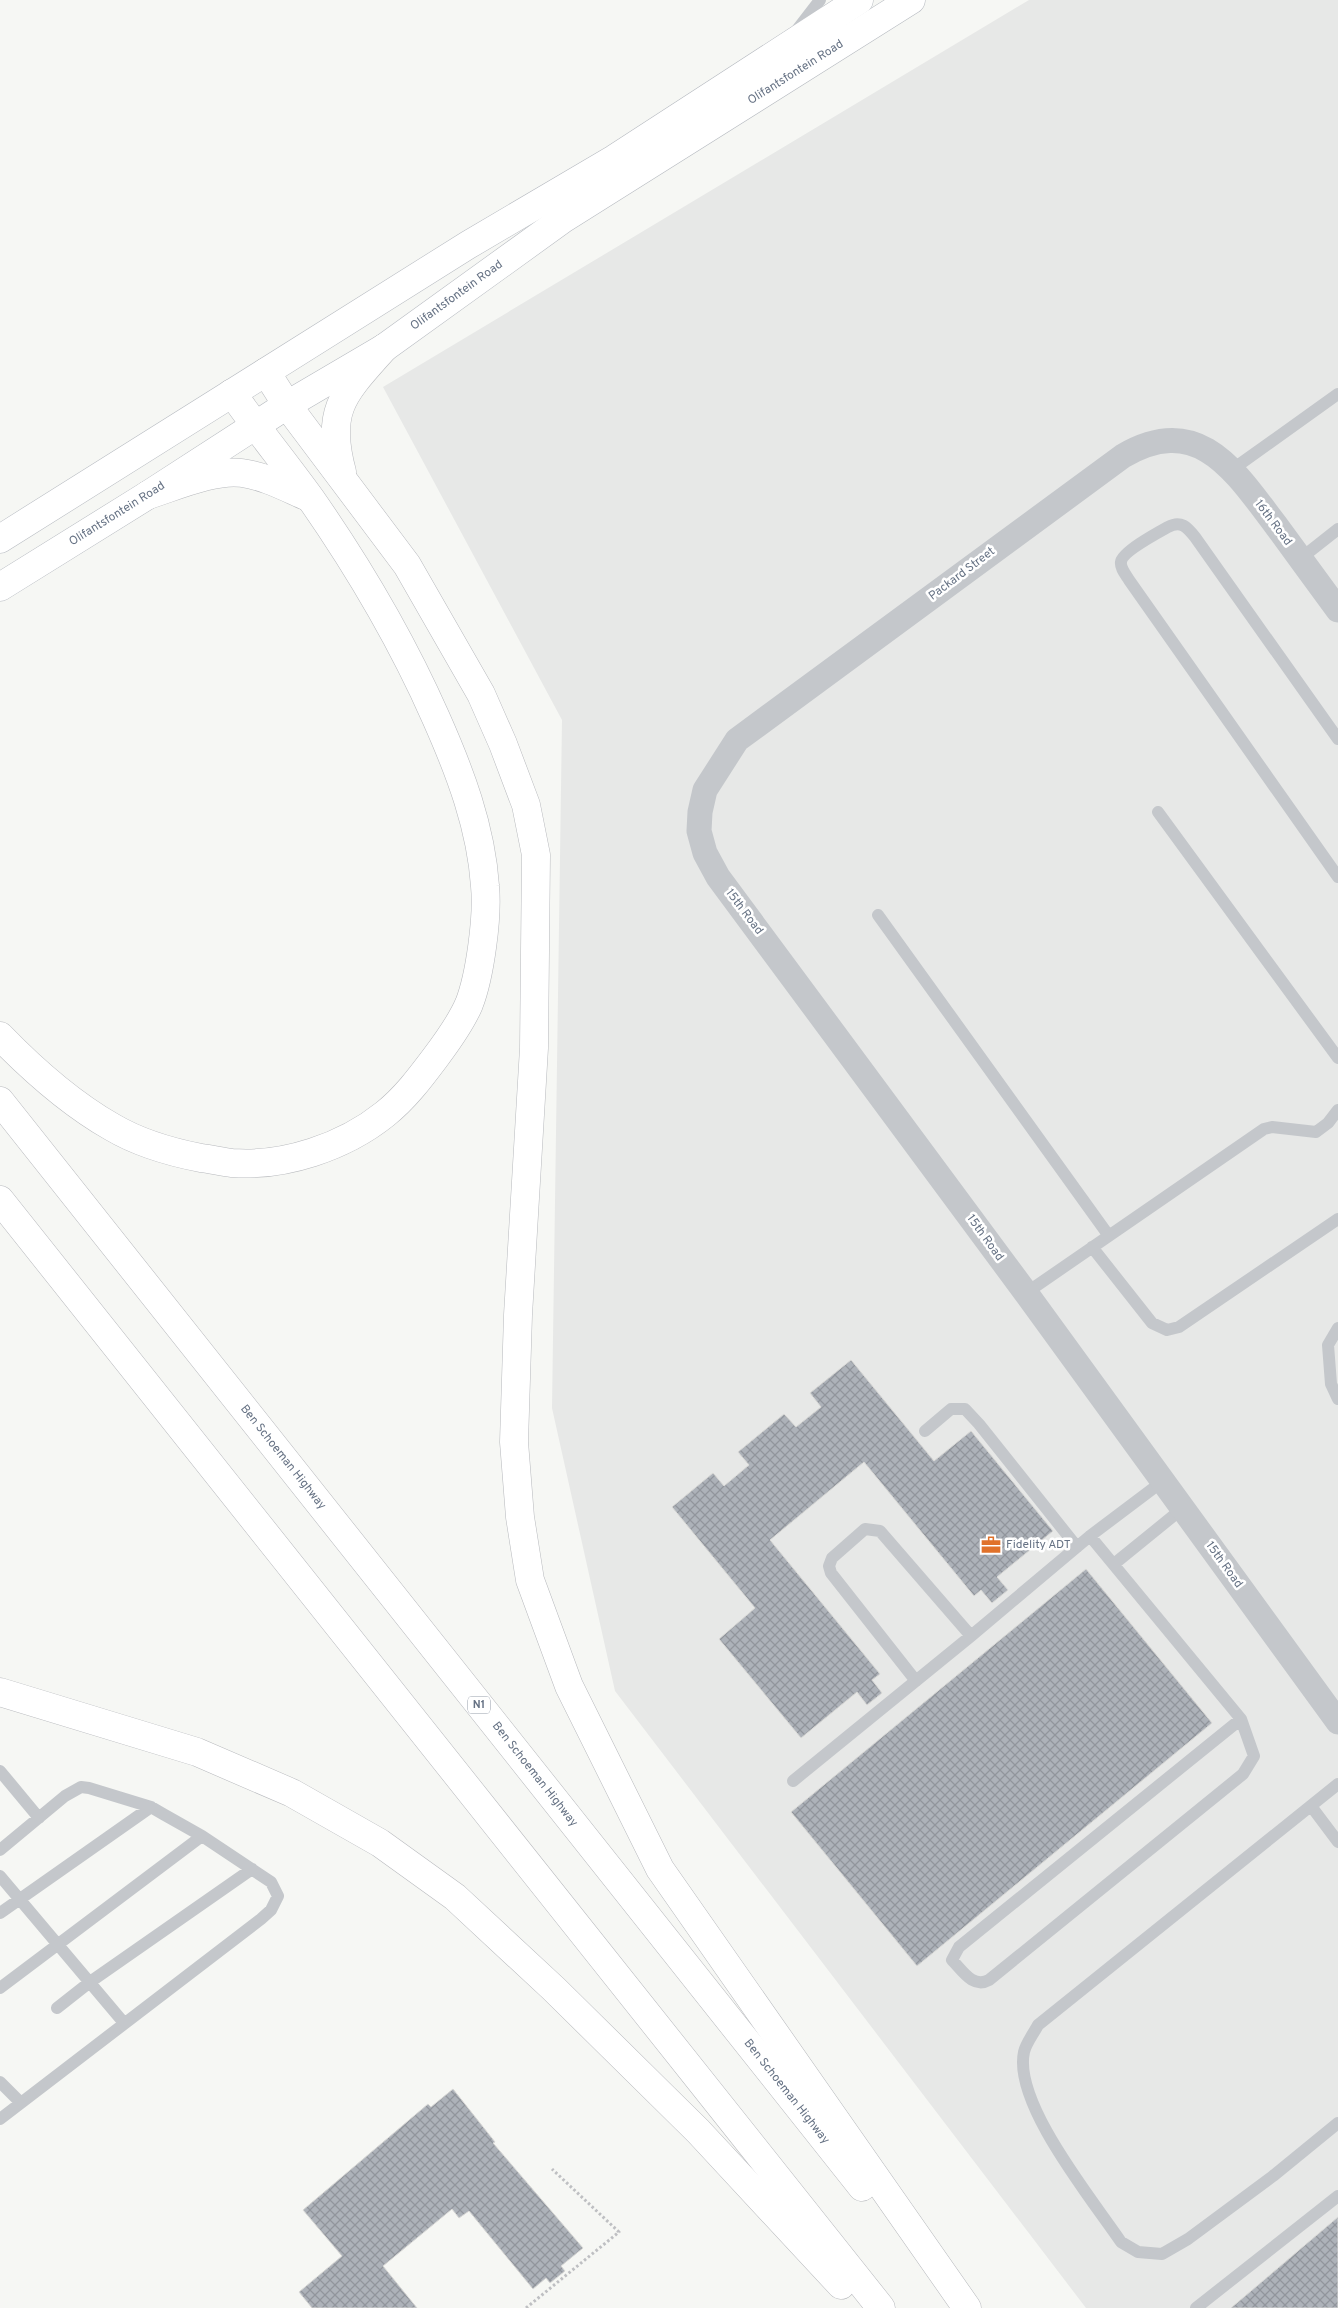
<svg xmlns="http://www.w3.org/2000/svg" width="1338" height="2308" font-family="Overpass,sans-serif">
	<defs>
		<pattern id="building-cross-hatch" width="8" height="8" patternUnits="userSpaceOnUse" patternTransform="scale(1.25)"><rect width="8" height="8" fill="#adb2b9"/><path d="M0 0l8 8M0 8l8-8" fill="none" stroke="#91959c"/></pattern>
	</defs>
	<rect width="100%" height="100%" fill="#f6f7f4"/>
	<path fill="#e7e8e7" d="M1029 0H1338V2308H1086L615 1691 552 1408 562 720 383 387Z"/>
	<path fill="url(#building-cross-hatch)" stroke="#d8d8d6" d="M851 1360 934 1461 971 1431 1053 1531 997 1577 1008 1590 992 1603 981 1590 974 1596 864 1462 770 1540 880 1674 872 1680 882 1693 867 1705 857 1692 801 1738 719 1639 755 1608 672 1507 713 1473 724 1486 749 1465 738 1452 784 1414 796 1427 821 1407 810 1393Z
		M1086 1569 1212 1723 917 1966 791 1812Z
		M453 2089 495 2142 493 2143 583 2248 561 2266 565 2271 550 2283 546 2278 533 2289 469 2211 459 2218 452 2209 383 2266 417 2308H312L299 2292 342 2256 303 2210 428 2104 431 2107Z
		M1338 2217V2308H1231Z"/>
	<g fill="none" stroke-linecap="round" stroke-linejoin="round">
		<defs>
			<g id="secondary">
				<path d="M0 539 468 245 614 159 859 0"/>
				<path id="s1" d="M0 587 148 495 287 405 384 348 563 219 911 0"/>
			</g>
			<g id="motorway">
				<path d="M266 372 287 405 407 565 481 694 503 744 526 805 536 855 534 1048 518 1315 514 1442 520 1517 530 1580 569 1686 660 1869 967 2308"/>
				<path d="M342 472C325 409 344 393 384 348"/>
				<path d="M148 495C174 487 215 469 242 473 265 476 287 488 308 497"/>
				<path d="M0 1036C33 1070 70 1103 112 1127 139 1143 170 1152 201 1158 211 1159 222 1162 232 1163 284 1167 344 1147 385 1114 405 1098 420 1078 435 1058 447 1042 461 1023 469 1004 480 976 488 916 485 886 481 827 460 772 436 718 402 641 359 568 311 499 285 463 257 429 232 393"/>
				<path id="s2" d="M0 1101 862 2187"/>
				<path d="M0 1200 881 2308"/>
				<path d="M0 1692 197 1752 292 1793 380 1843 455 1897 554 1989 698 2131 841 2285"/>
			</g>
		</defs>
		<use href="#secondary" stroke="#b6bac0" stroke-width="29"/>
		<use href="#motorway" stroke="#b7b9bd" stroke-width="29"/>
		<path stroke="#bebfc2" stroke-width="3" stroke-dasharray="2.5 2.5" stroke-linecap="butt" d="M526 2308 619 2232 552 2169"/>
		<path stroke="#c4c7cb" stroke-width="12" d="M797 30 820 0
			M1233 469 1338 394
			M1300 559 1338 529
			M1338 739 1195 537C1187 527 1181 520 1168 527 1159 532 1122 552 1121 562 1120 568 1126 575 1129 580L1338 877
			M1158 812 1338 1058
			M878 915 1109 1236
			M1092 1247 1152 1323 1167 1330 1179 1327 1338 1219
			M1026 1293 1264 1129 1272 1127 1316 1132 1328 1123 1338 1110
			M1338 1328 1328 1345 1331 1384 1338 1399
			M925 1431 951 1409H965L979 1424 1077 1547
			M1090 1536 1241 1719 1254 1756 1243 1774 989 1980C973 1989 962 1970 952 1960L959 1947 1241 1719
			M1114 1564 1183 1508
			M916 1681 831 1573 829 1566 832 1558 865 1529 880 1531 971 1636
			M0 1771 39 1818
			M793 1781 971 1636 1090 1536 1163 1481
			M1338 1784 1038 2025C1034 2033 1026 2043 1024 2052 1013 2103 1092 2199 1121 2242L1138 2252 1162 2254 1188 2239 1273 2176 1338 2123
			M1311 1806 1338 1842
			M0 1850 65 1796 81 1787 89 1788 151 1807 163 1814 202 1836 271 1882 278 1896 271 1910 261 1919 0 2119
			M0 1876 124 2023
			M0 1913 151 1807
			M0 1988 202 1836
			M57 2008 90 1982 252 1869
			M0 2082 21 2103
			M1196 2308 1338 2196"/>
		<path stroke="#c4c7cb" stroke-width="25" d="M1338 610C1317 581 1296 553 1275 524 1234 470 1198 412 1123 456L737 740 705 790 700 812 699 831 705 853 718 877 1026 1293 1338 1722"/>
		<use href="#secondary" stroke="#fff" stroke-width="28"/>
		<use href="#motorway" stroke="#fff" stroke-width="28"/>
	</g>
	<defs>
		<symbol id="office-bare" viewBox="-9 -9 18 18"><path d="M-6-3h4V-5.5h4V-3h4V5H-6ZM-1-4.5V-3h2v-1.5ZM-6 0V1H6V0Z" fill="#e0712a" stroke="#fff" stroke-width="2.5" paint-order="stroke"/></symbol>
	</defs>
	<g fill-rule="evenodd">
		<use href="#office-bare" x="977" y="1531" width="28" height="28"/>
	</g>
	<g text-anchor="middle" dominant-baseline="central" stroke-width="5" stroke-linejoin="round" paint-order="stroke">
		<rect fill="#fff" stroke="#949ca9" stroke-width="1" x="468" y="1696.5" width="22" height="17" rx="4"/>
		<g font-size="11" font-weight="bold" fill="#667284">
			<text x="479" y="1705">N1</text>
		</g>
		<g font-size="12" fill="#667284" stroke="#fff">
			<text stroke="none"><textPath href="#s1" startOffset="948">Olifantsfontein Road</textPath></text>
			<text stroke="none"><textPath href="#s1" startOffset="542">Olifantsfontein Road</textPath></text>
			<text stroke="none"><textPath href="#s1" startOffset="138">Olifantsfontein Road</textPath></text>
			<text transform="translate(1273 523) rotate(53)">16th Road</text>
			<text transform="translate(962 574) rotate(-37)">Packard Street</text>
			<text transform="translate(744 912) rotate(53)">15th Road</text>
			<text transform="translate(985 1238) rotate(54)">15th Road</text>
			<text stroke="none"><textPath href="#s2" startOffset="455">Ben Schoeman Highway</textPath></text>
			<text transform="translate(1224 1565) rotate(54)">15th Road</text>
			<text stroke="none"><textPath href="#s2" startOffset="860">Ben Schoeman Highway</textPath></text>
			<text stroke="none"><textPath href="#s2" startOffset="1265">Ben Schoeman Highway</textPath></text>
		</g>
		<g font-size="12" fill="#667284" stroke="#fff" text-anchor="start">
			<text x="1006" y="1545">Fidelity ADT</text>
		</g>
	</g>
</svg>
